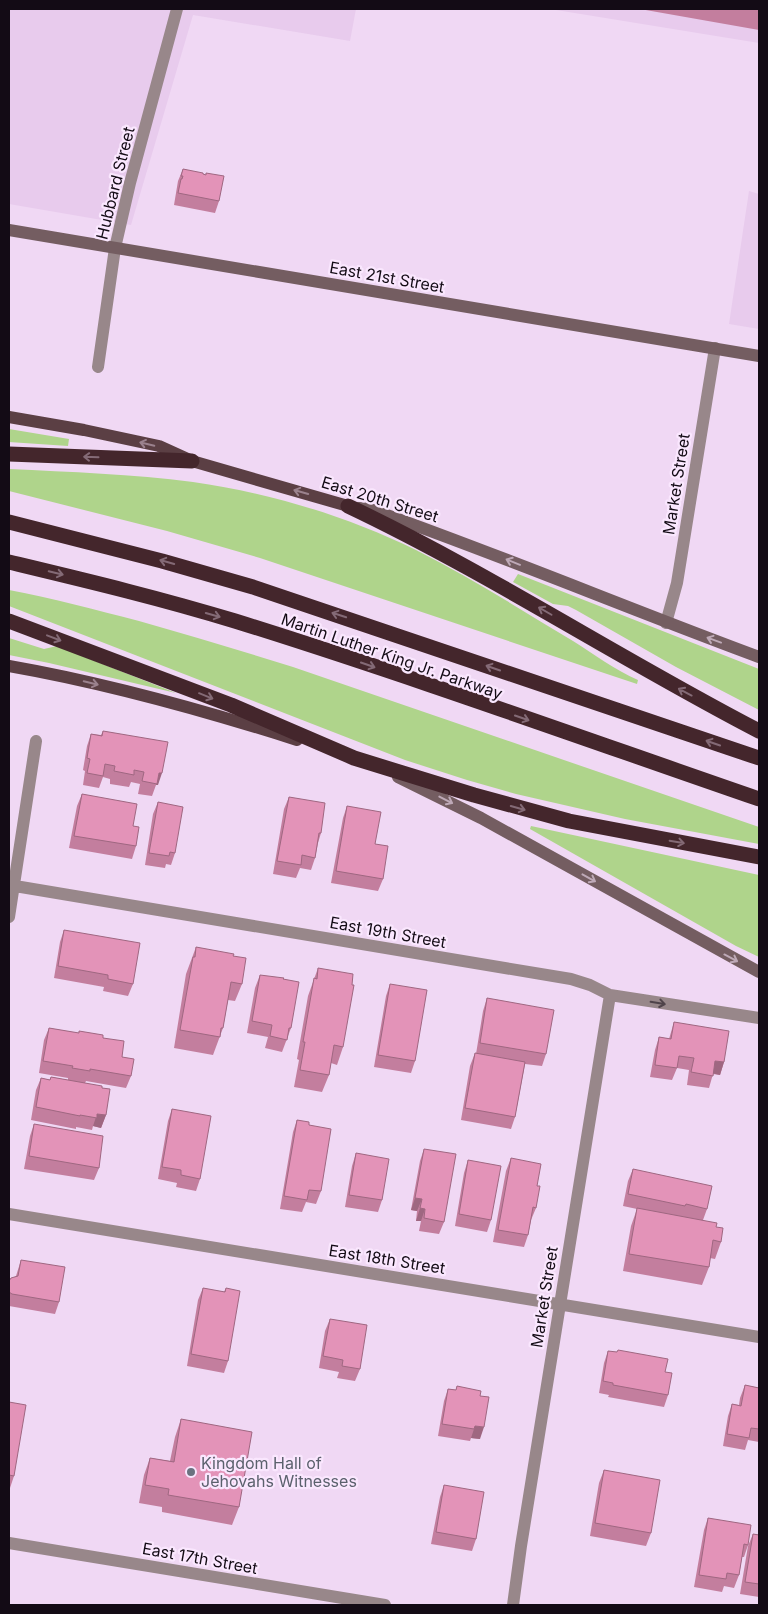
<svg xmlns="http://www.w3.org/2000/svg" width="768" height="1614" font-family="Inter,sans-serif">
	<rect width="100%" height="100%" fill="#f0d8f4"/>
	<path fill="#e8cbed" d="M9 9H356L350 41 193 15 131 225 9 204Z
		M550 9H759V43Z
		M749 191 759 194V329L729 324Z"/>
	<path fill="#afd48b" d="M9 429 69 439 68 446 9 442Z
		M9 469C70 472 133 474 193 482 271 493 346 516 416 550 470 577 521 610 573 641 594 654 615 670 638 680L637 684 260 558 167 531 9 491Z
		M518 574 759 669V710L676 667 576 610 568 606 553 604 513 582Z
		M9 590C53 598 96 610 139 621 191 636 242 651 293 667L759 827V844L625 819 516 794 467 780 405 760 9 606Z
		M9 638 44 649 57 646 176 693 49 663 9 655Z
		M531 826 759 875V957L736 946 530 829Z"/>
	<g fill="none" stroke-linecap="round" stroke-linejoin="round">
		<path stroke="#98878a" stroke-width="12" d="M98 367 115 248 130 183 177 9
			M666 623 677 583 715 348
			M9 885 571 979 590 985 610 995 759 1018
			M9 917 36 741
			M9 1214 759 1337
			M9 1543 385 1605
			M513 1605 521 1546 610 995"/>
		<path stroke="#745d61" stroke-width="12" d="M9 230 759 356
			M359 508 370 509C501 555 629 609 759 657
			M398 777 481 818 759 972"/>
		<path stroke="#5b3f44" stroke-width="12" d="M9 417 84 430 159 446 192 461 348 506
			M9 666C106 683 203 710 297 740"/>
		<path stroke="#44262c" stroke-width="15" d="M9 454 192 461
			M348 506C489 573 620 659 759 731
			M9 522 162 561 253 587 759 758
			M9 562C84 580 160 598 235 621 411 676 585 739 759 799
			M9 621 231 705 354 758 474 795 569 821 759 857"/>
	</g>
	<path fill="#c37e9e" d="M640 9H759V30Z
		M183 169 203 174 219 201 215 213 174 205 178 181Z
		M103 731 158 785H156L152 796 138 794 140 784 131 782 129 787 110 784V779L103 777 99 788 83 785 85 771 83 770 87 746 91 734 101 735Z
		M82 794 133 826 136 846 132 859 69 848 77 806Z
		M289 797 321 833 318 843 315 858 311 870 300 868 296 878 273 874 284 809Z
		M158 802 175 853 171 865 166 864 165 868 145 865 153 814Z
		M347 806 375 844 383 879 378 891 331 883 343 818Z
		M64 930 133 984 128 996 103 991 104 987 54 978 60 942Z
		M196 947 233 956 242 984 235 1001 228 1000 223 1028 213 1055 174 1048 186 974Z
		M318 968 343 1047 337 1065 331 1063 329 1075 322 1092 294 1087 299 1060 297 1059 308 996Z
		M260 975 291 1028 282 1052 265 1048 268 1037 247 1033 255 988Z
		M390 984 415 1061 411 1073 374 1067 386 996Z
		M487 998 546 1054 542 1066 525 1064 515 1117 511 1129 461 1120 470 1066 475 1053 476 1054 483 1011Z
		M674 1022 724 1062 720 1075 713 1074 709 1088 687 1085 689 1070 677 1068 672 1080 650 1077 655 1050 659 1037 669 1039Z
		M49 1028 103 1038 122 1057 131 1076 126 1088 86 1081 85 1083 102 1088 106 1115 101 1128 93 1126 92 1130 76 1127V1129L31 1120 36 1090 41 1078 50 1080 51 1077 68 1080V1078L39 1073 44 1040Z
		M172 1109 200 1179 196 1191 176 1187 177 1183 158 1179 168 1121Z
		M297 1120 309 1125 321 1191 316 1204 306 1202 302 1212 280 1209 293 1132Z
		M34 1124 99 1168 94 1180 24 1169 30 1136Z
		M424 1149 444 1222 439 1234 419 1231 421 1221H416L417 1211 411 1210 420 1161Z
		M356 1153 382 1200 378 1212 345 1207 352 1166Z
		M511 1158 537 1186 536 1208 531 1220 528 1235 524 1247 493 1242 506 1171Z
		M468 1160 491 1220 487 1232 455 1226 464 1173Z
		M633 1169 707 1209 703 1220 716 1227 721 1242 715 1259 710 1258 709 1267 702 1285 623 1271 631 1226 637 1209 623 1206 628 1181Z
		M21 1260 59 1302 55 1314 9 1306V1281L16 1276Z
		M203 1288 224 1292 226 1288 228 1361 224 1373 187 1366 198 1300Z
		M330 1319 360 1369 355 1381 337 1378 339 1372 319 1368 325 1331Z
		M608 1351 665 1372 668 1395 664 1407 608 1397 609 1395 599 1393 604 1363Z
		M745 1385 759 1388V1442L748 1440 745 1450 723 1446 728 1416 732 1404 739 1405 740 1398Z
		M457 1386 480 1396V1439L471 1438 470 1441 438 1436 444 1401 448 1389 456 1390Z
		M9 1402 14 1476 10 1488H9Z
		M181 1419 239 1507 232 1525 162 1512V1507L139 1503 144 1475 150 1458 170 1461 175 1437Z
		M604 1470 651 1533 646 1546 590 1536 599 1483Z
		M444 1485 476 1539 472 1551 431 1544 440 1497Z
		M708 1518 748 1545 744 1557H742L739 1575 734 1588 724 1586 722 1592 694 1587 704 1530Z
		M753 1534 759 1535V1597L740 1594 748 1546Z"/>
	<path fill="#9f6781" d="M159 773H162L158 785H156Z
		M715 1061 724 1062 720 1075 711 1073Z
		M97 1114 106 1115 101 1128 93 1126Z
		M415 1198 422 1199 417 1211 411 1210Z
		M420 1208 425 1209 421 1221H416Z
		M475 1426 484 1427 480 1439 471 1438Z"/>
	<path fill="#e393b8" stroke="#9f6781" d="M183 169 203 173V174L206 175V173L224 176 219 201 178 193 181 179H182L183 176H181Z
		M103 731 168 742 162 773H159L157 784 142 781 144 772 134 770V775L114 771 115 766 105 764 103 776 87 773 90 759 87 758 91 734 102 736Z
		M82 794 137 804 133 826 139 827 136 846 74 836Z
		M289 797 325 803 321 833H319L315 858 302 855 301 865 277 861Z
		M158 802 183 807 175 853 170 852 169 856 149 853Z
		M347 806 381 812 375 844 388 846 383 879 336 871Z
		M64 930 140 943 133 984 108 979V975L58 966Z
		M196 947 234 954 233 956 246 958 242 984 231 982 223 1028H221L220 1037 180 1030 193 957H195Z
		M318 968 353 974 352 985H354L343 1047 334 1045 329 1075 300 1070 305 1042H303L314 978 317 979Z
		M260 975 284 978 283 979 299 982 291 1028H289L287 1040 270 1036 272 1025 252 1021Z
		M390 984 427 990 415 1061 378 1055Z
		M487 998 554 1010 546 1054 480 1043Z
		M674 1022 729 1031 724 1062 715 1061 713 1076 691 1072 694 1058 679 1056 677 1068 655 1065 659 1037 671 1039Z
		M49 1028 79 1033V1031L103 1035V1038L124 1041 122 1057 134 1059 131 1076 90 1069V1071L72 1068 73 1066 43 1061Z
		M475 1053 525 1062 515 1117 465 1108Z
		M51 1077 102 1086V1088L110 1089 106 1115 97 1114V1118L80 1115V1116L36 1107 41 1078 50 1080Z
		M172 1109 211 1116 200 1179 181 1175V1170L162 1167Z
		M297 1120 309 1122V1125L331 1129 321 1191 309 1190 307 1200 284 1196Z
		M34 1124 103 1136 99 1168 29 1156Z
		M424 1149 456 1154 444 1222 424 1218 425 1209 420 1208 422 1199 415 1198Z
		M356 1153 389 1159 382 1200 349 1195Z
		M511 1158 541 1164 537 1186H540L536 1208 533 1207 528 1235 498 1230Z
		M468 1160 501 1166 491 1220 459 1214Z
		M633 1169 712 1186 707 1209 686 1204 685 1206 628 1194Z
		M637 1208 717 1223 716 1227 723 1228 721 1242 713 1240 709 1267 629 1254Z
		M21 1260 65 1267 59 1302 12 1294 9 1292V1281L11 1278 18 1276Z
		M203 1288 225 1292 226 1288 240 1291 228 1361 191 1354Z
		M330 1319 367 1325 360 1369 342 1366 343 1360 323 1356Z
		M618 1350 668 1359 665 1372 672 1373 668 1395 613 1385V1383L603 1381 608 1351 617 1352Z
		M745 1385 759 1388V1429L751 1428 749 1438 727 1434 732 1404 741 1406Z
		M457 1386 481 1391 480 1396 489 1397 484 1427 475 1426 474 1429 442 1424 448 1389 456 1390Z
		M9 1402 26 1405 14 1476 9 1475Z
		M181 1419 252 1432 239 1507 168 1495 169 1489 145 1485 150 1458 174 1462Z
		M604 1470 660 1480 651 1533 595 1523Z
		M444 1485 484 1492 476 1539 436 1532Z
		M708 1518 751 1525 748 1545 744 1544 739 1575 727 1573 726 1579 699 1575Z
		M753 1534 759 1535V1584L745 1582Z"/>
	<defs><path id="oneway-shaft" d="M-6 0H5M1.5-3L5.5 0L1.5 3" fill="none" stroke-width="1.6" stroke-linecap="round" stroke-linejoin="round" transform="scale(1.25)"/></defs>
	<g stroke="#9b828e">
		<use href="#oneway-shaft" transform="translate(147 444) rotate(-167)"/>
		<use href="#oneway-shaft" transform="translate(301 492) rotate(-164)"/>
		<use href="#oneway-shaft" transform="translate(91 683) rotate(14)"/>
	</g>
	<g stroke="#846a76">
		<use href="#oneway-shaft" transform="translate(91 457) rotate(-178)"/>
		<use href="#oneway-shaft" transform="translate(167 562) rotate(-164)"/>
		<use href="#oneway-shaft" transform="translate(56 573) rotate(14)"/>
		<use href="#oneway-shaft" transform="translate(545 611) rotate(-150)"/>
		<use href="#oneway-shaft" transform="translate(213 615) rotate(16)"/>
		<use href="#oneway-shaft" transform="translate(339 615) rotate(-162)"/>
		<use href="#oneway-shaft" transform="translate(54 638) rotate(21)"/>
		<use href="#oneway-shaft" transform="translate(368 665) rotate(19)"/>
		<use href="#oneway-shaft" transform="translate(493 668) rotate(-161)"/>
		<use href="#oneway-shaft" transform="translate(685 692) rotate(-152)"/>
		<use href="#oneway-shaft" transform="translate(206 696) rotate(22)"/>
		<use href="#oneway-shaft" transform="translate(522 718) rotate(19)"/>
		<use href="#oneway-shaft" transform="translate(713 743) rotate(-161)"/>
		<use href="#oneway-shaft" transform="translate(518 808) rotate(16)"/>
		<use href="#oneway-shaft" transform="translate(677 842) rotate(10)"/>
	</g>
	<g stroke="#bea9b7">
		<use href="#oneway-shaft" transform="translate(513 562) rotate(-158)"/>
		<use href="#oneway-shaft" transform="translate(714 640) rotate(-160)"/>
		<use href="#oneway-shaft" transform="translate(446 800) rotate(27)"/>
		<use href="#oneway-shaft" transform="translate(589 878) rotate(29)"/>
		<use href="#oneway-shaft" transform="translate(731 958) rotate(28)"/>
	</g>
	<use stroke="#4f434a" href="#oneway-shaft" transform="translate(658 1003) rotate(9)"/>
	<circle fill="#6b7280" stroke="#fae7fe" stroke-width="2" cx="191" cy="1472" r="5"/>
	<g text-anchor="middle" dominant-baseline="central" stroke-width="4.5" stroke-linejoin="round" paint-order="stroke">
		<g font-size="16" fill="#130b15" stroke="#fae7fe">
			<text transform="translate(115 183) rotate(-76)">Hubbard Street</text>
			<text transform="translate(387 277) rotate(10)">East 21st Street</text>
			<text transform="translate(676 484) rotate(-81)">Market Street</text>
			<text transform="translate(380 499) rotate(17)">East 20th Street</text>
			<text transform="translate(392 656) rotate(19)">Martin Luther King Jr. Parkway</text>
			<text transform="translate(388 932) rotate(10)">East 19th Street</text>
			<text transform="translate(387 1259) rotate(9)">East 18th Street</text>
			<text transform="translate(544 1297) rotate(-81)">Market Street</text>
			<text transform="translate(200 1558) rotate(10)">East 17th Street</text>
		</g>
		<g font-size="16" fill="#5b616d" stroke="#fae7fe" text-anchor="start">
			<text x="201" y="1463">Kingdom Hall of<tspan x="201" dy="18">Jehovahs Witnesses</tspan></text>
		</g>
	</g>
	<rect width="768" height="1614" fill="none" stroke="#130b15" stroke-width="20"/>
</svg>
